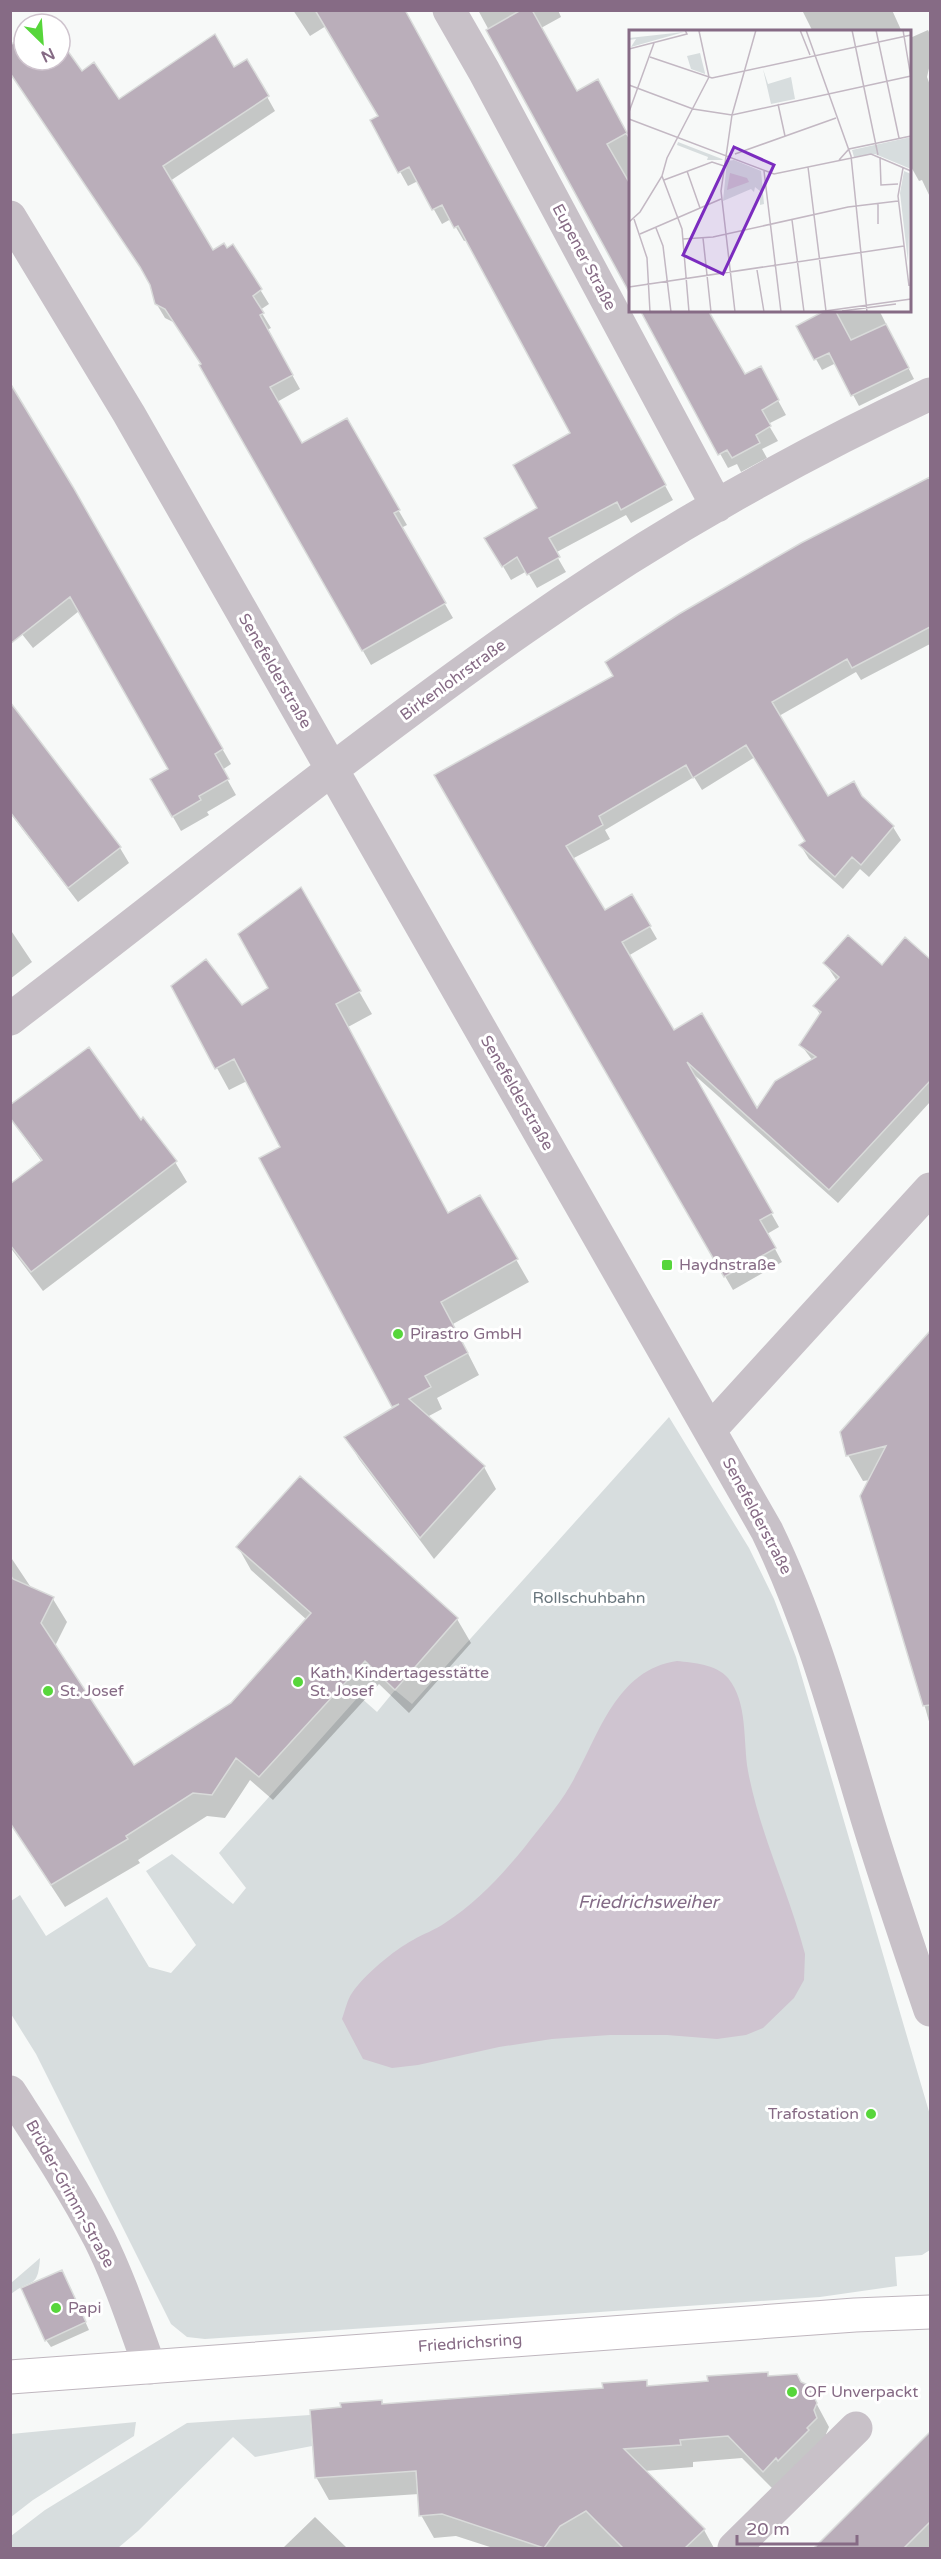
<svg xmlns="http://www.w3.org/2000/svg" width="941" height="2559" font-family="'Varela Round',sans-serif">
	<rect width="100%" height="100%" fill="#f7f9f8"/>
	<path fill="#d7ddde" d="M669 1417 749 1548 774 1599 796 1657 930 2115V2250L922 2255 895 2257 897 2286 820 2297 205 2339 187 2337 171 2324 36 2054 11 2014V1901L20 1895 46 1936 107 1897 149 1967 171 1973 196 1945 146 1871 172 1854 233 1904 246 1888 219 1853 359 1696 377 1712 395 1690 412 1704Z
		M40 2258C38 2290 31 2278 11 2294V2283Z
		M310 2415 312 2446 255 2457 233 2437 138 2531 118 2548H11V2536L45 2510 187 2423Z
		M136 2422 134 2436 33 2500 11 2517V2434Z"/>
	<path fill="#cfc4d0" d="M677 1661C694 1663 716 1664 728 1678 748 1702 743 1741 748 1771 760 1835 789 1892 805 1954L804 1980 794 1998 763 2028 746 2035 717 2039 667 2035H610L552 2039 499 2047 418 2065 392 2068 363 2059 342 2019C345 2011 347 2000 352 1993 364 1975 394 1950 413 1940 423 1934 435 1930 445 1923 476 1903 501 1876 524 1848 539 1828 557 1808 570 1786 598 1739 614 1670 677 1661Z"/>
	<path fill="#0003" d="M293 10H403L673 500 631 523 626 515 555 553 566 572 537 588 527 571 511 580 487 539 540 509 573 434 467 240 464 241 451 219 442 224 418 181 408 186 372 121 380 117 326 26 310 36Z
		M478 10H558L561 17 541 28 576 93 597 81 630 141V290Z
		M802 10H892L902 32H810L812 30Z
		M928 30 930 34V64L927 77 930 85V197L922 180 919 181 910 165V38Z
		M24 38V60H60V42L81 73 118 102 234 69 247 61 275 111 170 181 212 252 233 246 269 304 260 310 271 328 267 330 300 389 277 402 302 445 346 420 407 525 401 528 453 618 371 665 201 366 203 365 175 323 165 318 156 303 150 281 10 73Z
		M641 310H712L708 313 744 376 768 382 786 415 768 424 778 441 762 449 767 458 741 472 737 464 728 468Z
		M829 310H879L914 379 859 406 836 363 822 370 798 327Z
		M930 479V644L861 680 856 672 779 716 827 798H862L893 827 901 840 869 877 860 869 843 889 809 859 801 846 806 842 755 757 702 790 694 777 605 830 610 839 572 859 604 912 632 896 657 939 628 956 673 1032 757 1111 813 1061 801 1045 821 1016 815 1006 837 981 825 963 882 967 905 939 930 961V1102L838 1203 690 1071 779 1227 767 1234 782 1262 733 1290 436 775 615 677 904 491Z
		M72 488 231 764 222 770 236 795 207 812 209 815 181 831 152 780 170 769 79 611 33 648 10 619Z
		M10 704 120 848 129 863 78 902 10 813Z
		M300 889 372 1014 348 1027 448 1215 480 1197 529 1282 453 1324 479 1375 437 1398 442 1409 427 1417 484 1467 496 1489 434 1559 359 1459 346 1437 394 1408 261 1158 282 1148 247 1081 229 1090 172 986 242 1007 270 989Z
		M10 929 32 962 10 979Z
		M10 1118 140 1122 175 1162 187 1182 43 1291 10 1247V1186L42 1162Z
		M930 1333V1725L914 1668 870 1480 863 1481 848 1455 841 1432Z
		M300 1478 457 1619 471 1643 409 1713 379 1684 273 1800 250 1780 225 1818 207 1816 138 1860 140 1863 65 1907 10 1823V1556L32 1589 53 1599 67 1622 55 1646 134 1767 232 1704 307 1620 251 1570 238 1547Z
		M66 2279 89 2330 51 2347 46 2340Z
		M767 2373 770 2377 807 2386 829 2427 826 2434 829 2441 777 2493 742 2458 693 2462V2467L644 2471 704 2530 714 2548H493L456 2536 434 2538 421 2515 419 2494 329 2500 316 2477 382 2401 384 2405 604 2389 646 2382 649 2387 709 2382Z
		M923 2442 930 2444V2548H816Z
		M315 2517 347 2548H283Z"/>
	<path fill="#baaeba" stroke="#d9dbda" stroke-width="1.5" d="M315 10H405L666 485 621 510 617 502 549 538 560 557 527 575 517 557 502 567 484 538 537 508 513 465 570 433 458 226 454 228 442 205 432 210 409 167 398 173 370 120 378 116Z
		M521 10H532L577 91 598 79 627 133 607 144 630 184V294L486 30Z
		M215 34 234 67 247 59 269 96 163 166 213 250 224 243 227 248 233 244 262 289 253 296 264 313 260 315 293 375 270 387 302 443 347 418 400 510 394 513 446 603 362 651 199 365 201 364 165 309 155 304 150 285 140 267 10 73V45L24 36V60H60V40L82 71 94 62 119 99Z
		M640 310H708L745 374 761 366 779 400 762 410 771 426 756 435 760 443 732 458 727 450 718 455Z
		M826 310H835L851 340 886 324 909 368 851 396 829 353 814 360 796 326Z
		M10 383 73 487 223 749 215 754 229 779 199 796 201 800 172 817 150 779 168 769 70 597 10 644Z
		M930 477V627L852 668 847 659 772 702 828 796 854 781 862 796 894 826 861 865 852 857 835 877 799 845 805 841 746 745 693 778 686 765 599 816 603 825 566 846 605 910 632 894 651 926 622 942 643 978 674 1030 702 1013 757 1108 775 1081 816 1057 799 1045 821 1012 813 1006 839 977 823 963 848 935 882 965 905 937 930 959V1081L829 1190 687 1062 773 1213 760 1220 776 1248 724 1277 434 775 613 676 605 662 679 614 801 543Z
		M10 702 121 847 68 888 10 812Z
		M301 887 361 991 336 1004 448 1213 480 1195 518 1259 441 1302 468 1353 425 1376 431 1387 409 1399 485 1466 420 1538 344 1437 399 1404 392 1407 259 1158 280 1147 234 1059 215 1069 171 986 206 959 242 1005 268 988 238 934Z
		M89 1047 141 1120 143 1117 177 1161 31 1272 10 1245V1184L42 1160 10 1118V1105Z
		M930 1331V1705L923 1706 860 1496 886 1446 846 1456 840 1432Z
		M300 1476 458 1618 395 1690 365 1661 259 1777 236 1758 212 1795 193 1793 126 1836 128 1839 51 1885 10 1823V1575L13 1579 54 1597 41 1623 134 1765 231 1703 311 1613 236 1547Z
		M62 2270 86 2322 45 2341 21 2288Z
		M768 2372V2376L797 2374 801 2382 808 2385 817 2403 814 2410 817 2418 807 2428 809 2430 778 2461 776 2458 763 2472 728 2436 680 2440 681 2445 624 2449 705 2529 685 2548H623L586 2511 560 2526 544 2548 442 2514 419 2516 416 2471 315 2478 310 2410 341 2407 340 2403 382 2400V2404L488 2396 603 2388 602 2383 647 2380V2386L708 2381 707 2376Z
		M930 2432V2522L904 2548H814Z"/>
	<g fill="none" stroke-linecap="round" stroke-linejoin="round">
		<defs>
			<path id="secondary" d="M10 2377 855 2315 930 2312"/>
		</defs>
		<use href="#secondary" stroke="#bfb6be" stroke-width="35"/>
		<path stroke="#c8c1c8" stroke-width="33" d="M449 10 484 71 717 506
			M10 217 129 414 767 1531C811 1622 837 1718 866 1815 886 1881 908 1945 930 2010
			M10 1019C181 889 347 752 523 629 651 539 789 460 930 394
			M710 1430 930 1189
			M10 2092C41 2140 73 2188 99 2238 120 2280 134 2324 150 2368
			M734 2548 856 2428"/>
		<use href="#secondary" stroke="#fff" stroke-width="33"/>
	</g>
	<g fill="#57d63b" stroke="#fff" stroke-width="2">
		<rect x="661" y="1259" width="12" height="12" rx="3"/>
		<circle cx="398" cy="1334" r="6"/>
		<circle cx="298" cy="1682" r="6"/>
		<circle cx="48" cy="1691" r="6"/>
		<circle cx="871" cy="2114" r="6"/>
		<circle cx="56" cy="2308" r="6"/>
		<circle cx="792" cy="2392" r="6"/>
	</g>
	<g text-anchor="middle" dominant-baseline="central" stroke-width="6" stroke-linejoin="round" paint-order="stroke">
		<g font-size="16" fill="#866b85" stroke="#fff">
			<text transform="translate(584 257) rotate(62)">Eupener Straße</text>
			<text transform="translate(275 671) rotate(60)">Senefelderstraße</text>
			<text transform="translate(453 680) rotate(-36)">Birkenlohrstraße</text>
			<text transform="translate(517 1093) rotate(60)">Senefelderstraße</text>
			<text transform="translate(757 1516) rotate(62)">Senefelderstraße</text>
			<text transform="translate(70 2194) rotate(61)">Brüder-Grimm-Straße</text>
			<text transform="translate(470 2343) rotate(-4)">Friedrichsring</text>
		</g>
		<g font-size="16" fill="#866b85" stroke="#fff" text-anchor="start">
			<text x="679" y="1265">Haydnstraße</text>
			<text x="410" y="1334">Pirastro GmbH</text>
			<text x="310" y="1673">Kath. Kindertagesstätte<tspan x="310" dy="18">St. Josef</tspan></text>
			<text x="60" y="1691">St. Josef</text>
			<text x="859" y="2114" text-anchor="end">Trafostation</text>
			<text x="68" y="2308">Papi</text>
			<text x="804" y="2392">OF Unverpackt</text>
		</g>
		<g font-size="16" fill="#69767d" stroke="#fff">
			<text x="589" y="1598">Rollschuhbahn</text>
		</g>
		<g font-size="18" font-style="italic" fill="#846c87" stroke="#fff">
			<text x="648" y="1902">Friedrichsweiher</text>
		</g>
	</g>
	<g transform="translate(629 30)">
		<rect width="282" height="282" fill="#f7f9f8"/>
		<path d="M55 2 2 17 7 9 0 10V8ZM71 23 76 43V44L62 39 58 26ZM134 39 139 54 162 47 166 69 142 74ZM282 107V139L246 124 225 127 223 120ZM49 112 93 129 94 130H78L79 127 48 115ZM105 130 132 141 135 174 131 175V161L126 157 125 162 122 159 94 171 98 131ZM275 141 282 144 279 232 271 163Z" fill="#d7ddde"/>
		<path d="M101 143 118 148 120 152 98 160Z" fill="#cfc4d0"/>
		<path fill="none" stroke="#c3b8c3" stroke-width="1.5" d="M73 0 70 1 80 47M171 0 181 25M177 0 222 126 238 282M223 0 249 125M247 0 270 108M274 0 282 48M0 19 58 4 56 0M21 27 83 48 282 5M0 55 64 79 103 85 282 46M149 74 156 106M0 82 25 13M0 89 145 144 242 124 282 141M106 124 207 88M251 127 252 155 269 154M210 130 220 119 282 106M179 137 197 281M274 138 269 166 280 256M58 141 71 178M135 141 152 282M33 146 53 199 60 282M35 150 83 132 95 136M249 174V194M5 189 18 228 21 282M163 190 175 282M0 192 11 182 33 146 38 128 80 47M27 198 34 216 42 282M11 204 92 169M74 208 82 282M54 209 84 207 219 177 269 171M128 240 135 282M0 257 275 216M213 281 267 274M106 282 92 161 103 85 127 0M189 282 282 269"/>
		<path fill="#7b2cbf" fill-opacity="0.15" stroke="#7b2cbf" stroke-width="3" d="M105 117 145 135 94 244 54 225Z"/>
		<rect width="282" height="282" fill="none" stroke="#866b85" stroke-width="3"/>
	</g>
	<rect width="941" height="2559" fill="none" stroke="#866b85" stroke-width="24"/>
	<g transform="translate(42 42) rotate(155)"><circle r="28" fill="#ffffff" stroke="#cfc4ce" stroke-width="1.5"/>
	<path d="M0-4.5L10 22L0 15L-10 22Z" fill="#57d63b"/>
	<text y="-9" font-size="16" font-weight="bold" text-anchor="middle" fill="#866b85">N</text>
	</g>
	<path d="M737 2535v9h120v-9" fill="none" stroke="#866b85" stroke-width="3"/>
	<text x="746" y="2535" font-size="18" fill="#866b85" stroke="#ffffff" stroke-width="4.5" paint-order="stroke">20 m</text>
</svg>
